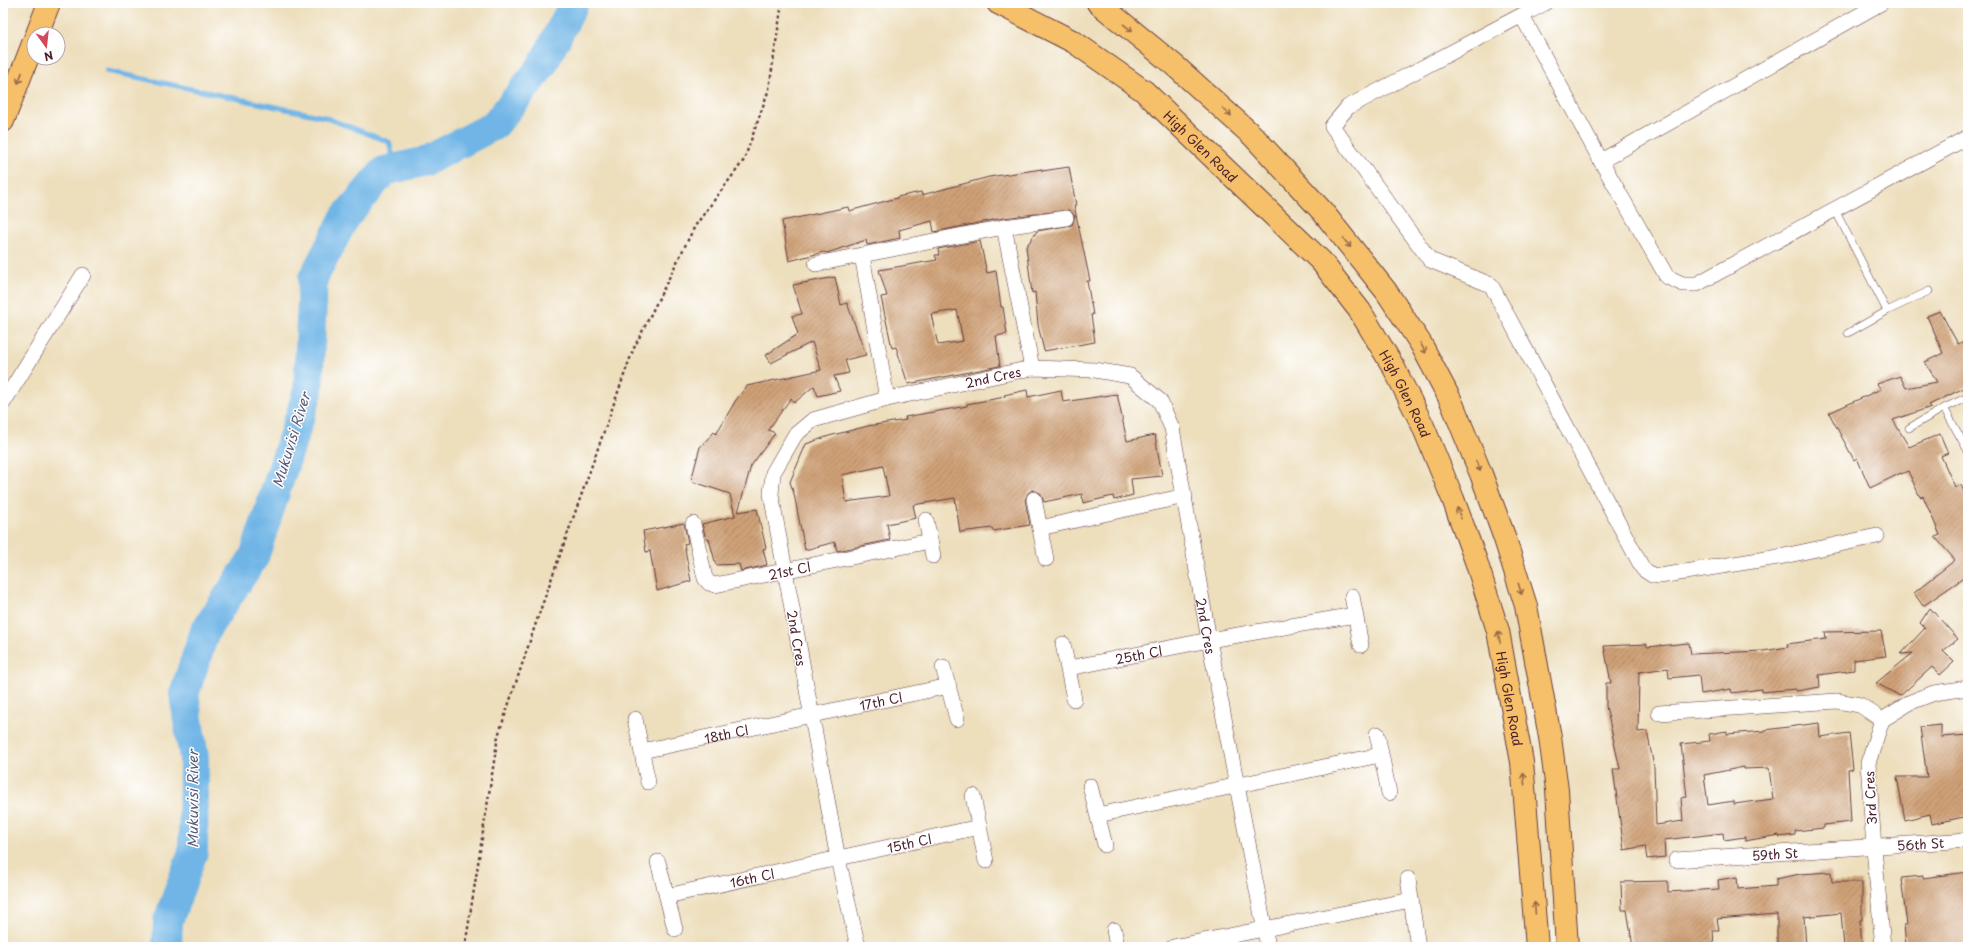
<svg xmlns="http://www.w3.org/2000/svg" width="1971" height="950" font-family="'Playpen Sans',sans-serif">
	<defs>
		<pattern id="building-hatch" width="6" height="6" patternUnits="userSpaceOnUse"><rect width="6" height="6" fill="#cfa177"/><path d="M-1 1l2-2M0 6l6-6M5 7l2-2" fill="none" stroke="#aa8362"/></pattern>
	</defs>
	<rect width="100%" height="100%" fill="#fff"/>
	<filter id="ink" filterUnits="userSpaceOnUse"><feTurbulence type="fractalNoise" baseFrequency=".025" numOctaves="2"/><feDisplacementMap in="SourceGraphic" scale="8" xChannelSelector="R" yChannelSelector="G"/><feConvolveMatrix kernelMatrix="1 2 1 2 8 2 1 2 1" color-interpolation-filters="sRGB"/></filter>
	<filter id="wash" filterUnits="userSpaceOnUse"><feTurbulence type="fractalNoise" baseFrequency=".012" numOctaves="4" result="noise"/><feDisplacementMap in="SourceGraphic" scale="16" xChannelSelector="R" yChannelSelector="G"/><feGaussianBlur stdDeviation="0.9" result="paint"/><feColorMatrix in="noise" values="0 0 0 0 0 0 0 0 0 0 0 0 0 0 0 0 0 1.4 0 .05"/><feComposite in="paint" operator="in"/></filter>
	<g filter="url(#wash)">
		<rect width="100%" height="100%" fill="#eddebc"/>
		<g fill="none" stroke-linecap="round" stroke-linejoin="round">
			<path stroke="#70b5e6" stroke-width="5" d="M107 71 324 117 389 142 396 168"/>
			<path stroke="#70b5e6" stroke-width="30" d="M167 947 168 921 193 852 194 758 184 694 205 631 254 557 308 391 313 278 345 217 384 171 426 161 495 125 542 66 574 3"/>
		</g>
		<g id="blocks">
			<path fill="url(#building-hatch)" fill-rule="evenodd" d="M1069 167 1076 205H1074L1090 281H1087L1093 315H1091L1095 342 1044 351 1038 325 1035 292 1032 293 1026 247 1037 231 1072 225 1075 216 1069 210 1003 218 934 232 932 221 899 230 900 238 867 245 866 240 827 253 824 252 789 261 782 221 848 207 849 211 897 198V197L921 192 922 195 989 177 1042 169V171Z
				M980 241 987 273 996 271 1001 307H1003L1007 334 996 336 1000 366 908 384 896 347 892 348 881 297 887 296 879 270 937 260 935 255H939L938 249ZM957 310 963 341 938 345 931 314Z
				M835 277 841 305 847 303 866 355 845 360 849 373 834 376 840 391 818 396 814 386 794 403 791 398 768 430 775 433 751 466 738 512 757 509 766 548 763 549 767 565 741 571 739 564 716 565 709 539H706L702 524 735 516 730 494 691 481 700 447 714 432 716 434 736 400 747 386 821 370 812 342 771 363 766 355 798 334 792 316 802 314 793 285Z
				M1940 311 1958 344 1968 339V386L1929 405 1931 407 1893 420 1909 447 1940 434 1948 453 1941 456 1955 487 1961 485 1968 501V575L1923 606 1914 593 1955 560 1935 537 1940 535 1923 496 1920 497 1908 471 1901 474V473L1870 488 1857 458 1854 460 1829 413 1881 389 1877 384 1900 376 1906 388 1937 382 1925 362 1943 353 1927 316Z
				M1027 390 1028 397 1061 390 1063 402 1117 394 1127 441 1155 435 1162 476 1131 479 1133 495 1114 500 1113 496 1083 503 1082 494 1044 502 1040 493 1032 490 1028 493 1025 500 1030 525 993 531 992 528 960 532 955 498 913 505 916 518 887 524 890 540 837 551 835 542 805 550 794 494 790 482 806 444 829 436 868 426 906 420 905 417 967 406V404L1005 397 1004 395ZM883 466 889 496 846 502 842 475Z
				M684 523 688 543 684 544 691 581 657 591 650 551 646 552 643 531Z
				M1930 608 1958 639 1943 651 1954 662 1940 675 1932 667 1900 696 1876 683 1913 653 1901 654 1925 628 1920 623Z
				M1881 631 1886 656 1854 660V670L1819 675 1820 687 1796 691V689L1761 692V689L1732 693 1731 689 1701 694 1699 675 1669 678 1668 668 1639 672 1638 732 1647 731 1654 767 1656 825 1683 821 1681 798 1687 797 1681 744 1710 741 1709 734 1727 731V734L1765 731V730L1819 723 1820 737 1849 733 1853 769 1848 770 1851 822 1824 825V828L1795 831V835L1779 837V835L1745 841V837L1724 840 1723 833 1664 840 1665 857 1647 859 1645 846 1624 850 1613 769H1620L1606 706V683H1611L1604 646 1647 644V647L1689 643 1691 654 1763 651 1788 647 1787 644 1826 639 1825 632ZM1744 767V769L1769 768 1773 799 1734 804V801L1708 805 1704 775Z
				M1941 725V737L1968 735V816L1932 824 1930 814 1905 820 1897 777H1927L1920 727Z
				M1831 872 1832 882H1862V920H1860L1862 947H1844L1841 913 1804 917 1806 947H1777V914L1717 919 1719 930H1713L1714 947H1633L1627 910H1622L1621 882 1668 881V892L1719 889 1718 880 1737 877 1738 889 1776 886V879L1800 874Z
				M1968 872V947H1906L1904 925H1907L1901 878 1923 876V878Z"/>
		</g>
	</g>
	<g filter="url(#ink)">
		<use href="#blocks" fill-opacity="0" stroke="#623c41" stroke-width="1"/>
		<g fill="none" stroke-linecap="round" stroke-linejoin="round">
			<defs>
				<path id="lane" d="M1835 210 1887 311
					M1848 333 1887 311 1929 291
					M1944 408 1968 451
					M1909 428 1944 408 1968 397"/>
				<g id="street">
					<path d="M1545 3 1348 107 1332 126 1430 260 1491 285 1643 569 1652 575 1660 576 1784 556 1877 536"/>
					<path d="M1522 16 1601 161 1667 277 1683 284H1697L1968 137"/>
					<path d="M1601 161 1881 3"/>
					<path d="M1004 227 1032 368"/>
					<path d="M862 255 887 399"/>
					<path d="M816 264 1004 227 1066 218"/>
					<path d="M3 403 83 275"/>
					<path d="M1034 499 1046 559"/>
					<path d="M926 520 933 556"/>
					<path id="s1" d="M693 524 705 578 709 583 715 585 930 541"/>
					<path d="M1040 528 1185 496"/>
					<path d="M1352 596 1361 645"/>
					<path d="M1063 644 1074 699"/>
					<path d="M943 667 957 719"/>
					<path id="s2" d="M1069 668 1209 640 1355 615"/>
					<path d="M1659 713 1837 701 1860 705 1882 720"/>
					<path d="M635 719 648 782"/>
					<path d="M1377 734 1389 793"/>
					<path id="s3" d="M642 751 949 686"/>
					<path d="M1090 786 1105 845"/>
					<path d="M973 796 986 861"/>
					<path d="M1098 815 1380 755"/>
					<path id="s4" d="M1676 860 1968 840"/>
					<path d="M658 862 675 929"/>
					<path d="M1408 879 1418 947"/>
					<path id="s5" d="M667 896 979 827"/>
					<path d="M1114 930 1117 947"/>
					<path id="s6" d="M858 947 838 859 771 494 773 473 795 435 813 420 887 399 1032 368 1095 370 1130 376 1160 401 1172 428 1209 640 1268 947"/>
					<path d="M1173 947 1411 900"/>
					<path d="M1883 947 1874 848 1868 763 1882 720 1911 702 1934 693 1968 688"/>
				</g>
				<g id="primary">
					<path id="s7" d="M998 3 1074 42 1144 91 1321 261 1360 311 1394 368 1423 426 1453 499 1476 561 1498 631 1522 762 1537 947"/>
					<path d="M1098 3 1174 65 1253 136 1323 212 1386 291 1421 344 1451 401 1481 474 1504 536 1526 606 1550 737 1557 790 1567 947"/>
				</g>
				<path id="highway" d="M37 34 49 3
					M3 121 34 41"/>
			</defs>
			<use href="#lane" stroke="#623c41" stroke-width="8"/>
			<use href="#street" stroke="#623c41" stroke-width="16"/>
			<use href="#primary" stroke="#623c41" stroke-width="24"/>
			<use href="#highway" stroke="#623c41" stroke-width="24"/>
			<path stroke="#623c41" stroke-width="2.5" stroke-dasharray="3 3" stroke-linecap="butt" d="M465 947 498 736 540 611 633 350 695 226 744 160 769 89 782 3"/>
			<use href="#lane" stroke="#fff" stroke-width="7"/>
			<use href="#street" stroke="#fff" stroke-width="15"/>
			<use href="#primary" stroke="#f6c06b" stroke-width="22"/>
			<use href="#highway" stroke="#f6c06b" stroke-width="22"/>
		</g>
		<defs><path id="oneway-shaft" d="M-6 0H5M1.5-3L5.5 0L1.5 3" fill="none" stroke-width="1.6" stroke-linecap="round" stroke-linejoin="round"/></defs>
		<g stroke="#976748">
			<use href="#oneway-shaft" transform="translate(1128 28) rotate(39)"/>
			<use href="#oneway-shaft" transform="translate(20 78) rotate(111)"/>
			<use href="#oneway-shaft" transform="translate(1227 112) rotate(42)"/>
			<use href="#oneway-shaft" transform="translate(1347 243) rotate(51)"/>
			<use href="#oneway-shaft" transform="translate(1423 348) rotate(62)"/>
			<use href="#oneway-shaft" transform="translate(1478 466) rotate(67)"/>
			<use href="#oneway-shaft" transform="translate(1459 513) rotate(-110)"/>
			<use href="#oneway-shaft" transform="translate(1520 589) rotate(73)"/>
			<use href="#oneway-shaft" transform="translate(1499 637) rotate(-101)"/>
			<use href="#oneway-shaft" transform="translate(1524 779) rotate(-96)"/>
			<use href="#oneway-shaft" transform="translate(1535 908) rotate(-94)"/>
		</g>
	</g>
	<g text-anchor="middle" dominant-baseline="central" stroke-width="3" stroke-linejoin="round" paint-order="stroke">
		<g font-size="13" fill="#4a1f2b" stroke="#fff">
			<text stroke="none"><textPath href="#s7" startOffset="250">High Glen Road</textPath></text>
			<text stroke="none"><textPath href="#s6" startOffset="735">2nd Cres</textPath></text>
			<text stroke="none"><textPath href="#s7" startOffset="574">High Glen Road</textPath></text>
			<text stroke="none"><textPath href="#s1" startOffset="144">21st Cl</textPath></text>
			<text stroke="none"><textPath href="#s6" startOffset="1143">2nd Cres</textPath></text>
			<text transform="translate(797 638) rotate(80)">2nd Cres</text>
			<text stroke="none"><textPath href="#s2" startOffset="71">25th Cl</textPath></text>
			<text stroke="none"><textPath href="#s7" startOffset="898">High Glen Road</textPath></text>
			<text stroke="none"><textPath href="#s3" startOffset="244">17th Cl</textPath></text>
			<text stroke="none"><textPath href="#s3" startOffset="86">18th Cl</textPath></text>
			<text transform="translate(1870 798) rotate(-93)">3rd Cres</text>
			<text stroke="none"><textPath href="#s5" startOffset="248">15th Cl</textPath></text>
			<text stroke="none"><textPath href="#s4" startOffset="245">56th St</textPath></text>
			<text stroke="none"><textPath href="#s4" startOffset="99">59th St</textPath></text>
			<text stroke="none"><textPath href="#s5" startOffset="87">16th Cl</textPath></text>
		</g>
		<g font-size="14" font-style="italic" fill="#595b76" stroke="#fff">
			<text transform="translate(291 440) rotate(-73)">Mukuvisi River</text>
			<text transform="translate(192 799) rotate(-90)">Mukuvisi River</text>
		</g>
	</g>
	<rect width="1971" height="950" fill="none" stroke="#fff" stroke-width="16"/>
	<g transform="translate(46 46) rotate(165)"><circle r="19" fill="#ffffff" stroke="#b7a5aa"/>
	<path d="M0-3L7 15L0 10L-7 15Z" fill="#d1495b"/>
	<text y="-6" font-size="11" font-weight="bold" text-anchor="middle" fill="#4a1f2b">N</text>
	</g>
</svg>
